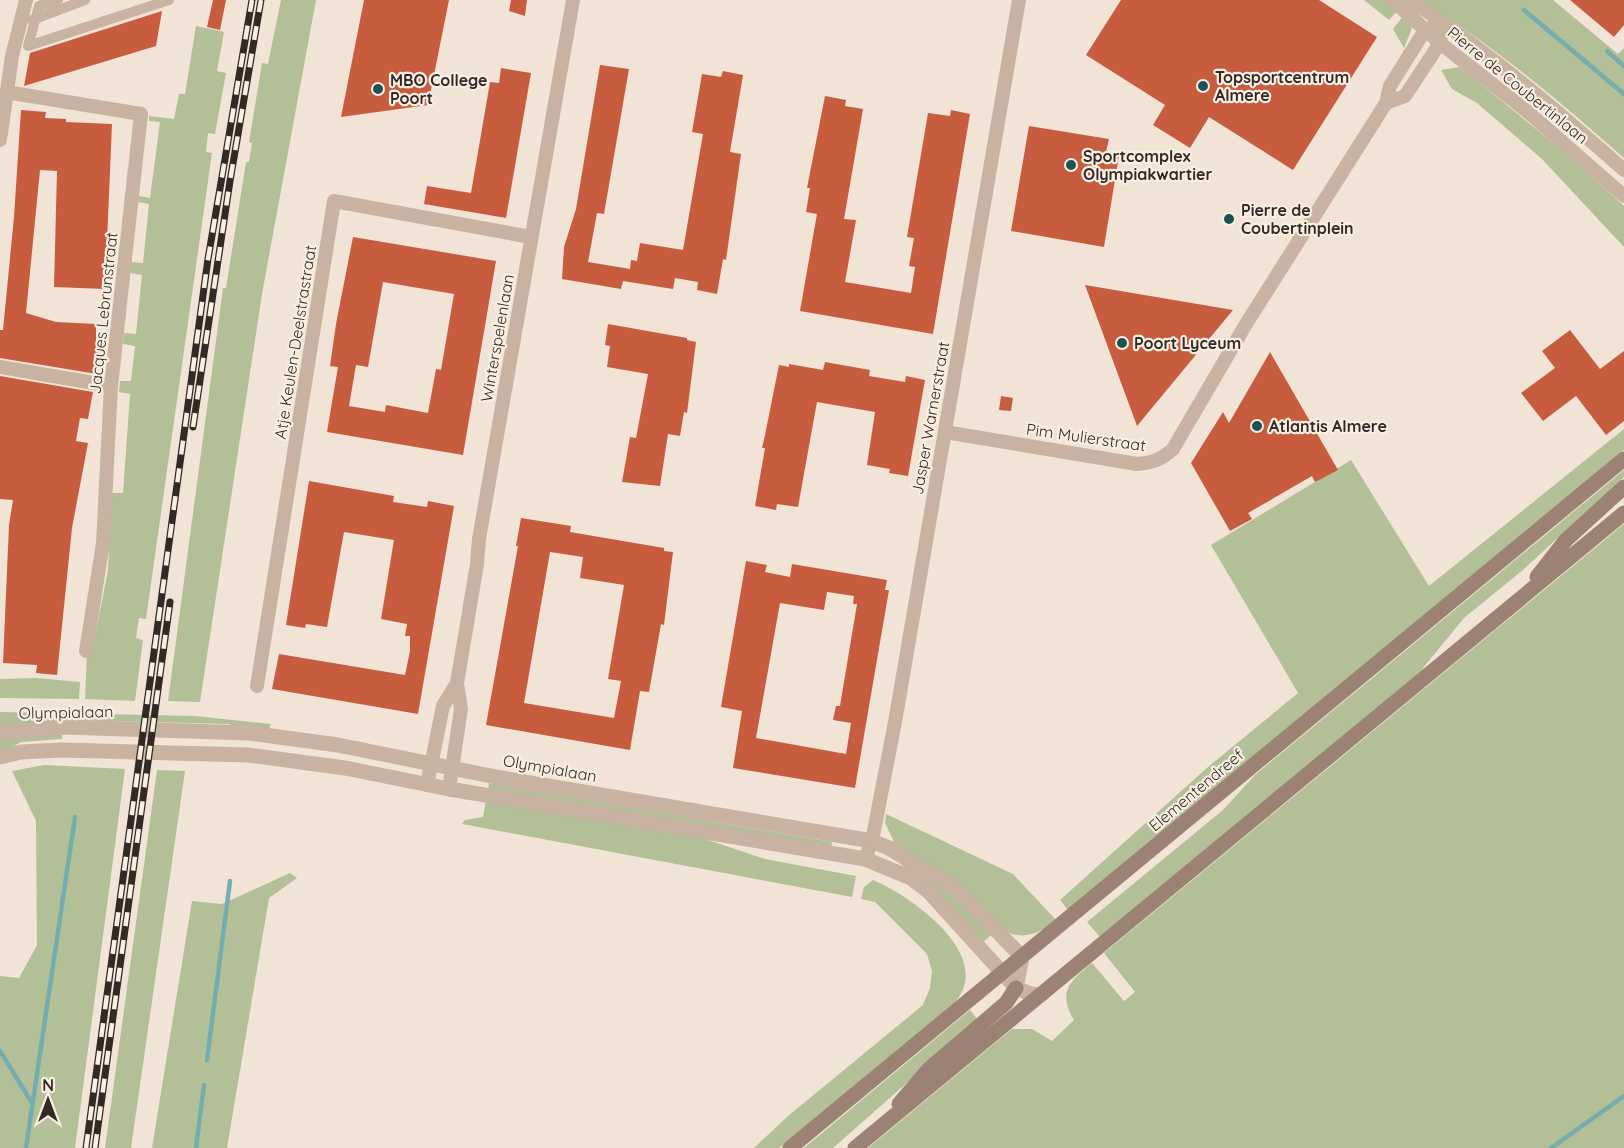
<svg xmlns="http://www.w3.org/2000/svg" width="1624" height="1148" font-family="Quicksand,sans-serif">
	<rect width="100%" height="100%" fill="#f1e4d6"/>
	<path fill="#b2bf97" d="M281 0H316L262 294 200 702 168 701 223 288H226L246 162H249L252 143 249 142 262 63 268 64Z
		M1364 0H1385L1398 10 1389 20Z
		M1419 0H1553L1618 54 1624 48V158C1559 101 1494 45 1419 0Z
		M1404 15 1412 28 1404 48 1393 29Z
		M196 26 224 32 217 71 226 73 215 134 208 133 206 152 212 153 146 619 139 618 136 638 143 640 135 701 85 699 87 652H92L108 570 112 493H123L130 394 119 392 120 381H131L135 346 123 344 124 333 136 334 142 275 130 273 131 262 143 263 149 204 138 202 139 196 150 198 160 122 149 121V116L174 119 179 94H185Z
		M1460 67 1563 151 1624 206V247L1542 159 1477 103 1452 89 1441 70Z
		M1624 429V450L1068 910 1060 900 1208 767 1298 693 1211 545 1351 460 1429 586Z
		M1624 470V477L1523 570 1464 618 1419 673 1100 937 1087 922 1223 810 1255 775Z
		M1624 524V1148H868L1012 1029H1032L1052 1041 1074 1020C1057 992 1070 981 1092 963L1124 1001 1135 992 1104 953Z
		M36 678 80 682 79 699 0 698V679Z
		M0 712 195 716 271 724 269 730 231 727 230 724 63 720 0 729Z
		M62 732V739L21 742 0 753V738Z
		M44 765 125 769 75 1148H0V976L19 978 37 945 36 821 12 771Z
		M157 770 185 771 131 1148H105Z
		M489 783 832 842 831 848 488 790Z
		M486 800 705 839 765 859 856 876 852 897 462 824 465 820 483 817Z
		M886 814 1013 874 1056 920C1039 933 1027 940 1006 932L895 844 885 823Z
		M905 862 935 879 992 934 982 943 901 868Z
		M290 873 297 878 269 898 227 1148H152L192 901 222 904Z
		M873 880C911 896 997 956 954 1003L779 1148H754L788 1116 923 1005 930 988 932 971 927 954 875 902 861 899 864 887Z
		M970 1010 978 1020 833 1148H804Z"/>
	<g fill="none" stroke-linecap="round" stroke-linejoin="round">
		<path stroke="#75acae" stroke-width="4.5" d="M1524 10 1624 94
			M1607 51 1624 66
			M0 1051 32 1103
			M207 1060 230 881
			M26 1148 75 817
			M196 1148 204 1085
			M1551 1148 1624 1096"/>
	</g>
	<path fill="#c75d3e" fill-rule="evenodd" d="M213 0H226L220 30 207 27Z
		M364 0H449L428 105 341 117Z
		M511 0H527L525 16 509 11Z
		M1121 0H1319L1377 37 1293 170 1209 117 1190 148 1153 125 1165 105 1086 55Z
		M1570 0H1624V25L1614 37Z
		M162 11 156 46 24 86 30 53Z
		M600 65 629 69 604 214 597 213 588 262 630 269 631 260 637 261 640 243 683 250 703 134 692 132 702 74 721 77 723 71 743 75 730 152 741 154 727 253 726 260 723 259 717 294 697 290 698 282 675 278 673 289 623 281 621 289 562 279 564 247 576 209Z
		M501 68 531 73 506 218 424 204 427 186 471 193 490 82 499 83Z
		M825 96 846 100 845 106 863 109 844 219 856 220 845 282 911 293 915 267 909 266 914 238 907 237 928 113 950 116 951 110 970 114 933 334 800 311 817 214 806 212 810 188H807Z
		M21 110 46 112 45 118 66 119V122L112 124 105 289 54 287 57 171 40 170 26 313 56 322 96 324V347L101 348 97 374 0 358V330H3L14 217Z
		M1029 126 1109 139 1106 152 1119 155 1104 247 1011 231Z
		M353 237 496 261 463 455 327 432 338 367 330 366 336 324ZM383 282 454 294 441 370 436 369 428 413 386 405 385 412 349 406 356 365 368 367Z
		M1085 285 1233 310 1137 426Z
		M608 324 687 338V340L696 342 687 413 684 412 680 436 668 434 660 486 622 482 630 437 636 438 648 374 607 367 610 346 605 345Z
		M1570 330 1600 369 1624 351V421L1606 435 1576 396 1543 421 1521 393 1555 368 1542 351Z
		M1270 352 1338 470 1315 482 1312 476 1248 513 1252 519 1230 531 1191 463 1223 412 1229 423Z
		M825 362 870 370 869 376 905 382 906 376 925 380 908 476 889 473 890 469 867 465 875 412 817 402 798 507 777 504 776 510 755 506 765 448H762L765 435 779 365 789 367V364L823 370Z
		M0 376 93 392 88 419 80 418 76 441 88 443 72 528 57 675 36 673 37 665 3 663 9 525 13 500 0 499Z
		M1001 396 1013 398 1011 411 999 410Z
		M309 481 394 496 393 502 427 507 428 501 454 506 418 714 272 689 279 654 405 675 410 651V636H405L407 624 381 619 394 540 344 532 327 627 306 624 305 628 286 625Z
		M521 518 571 526 570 532 664 548V551L673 552 664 625 661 624 649 692 640 691 630 750 486 725 518 546H516ZM550 552 583 557 580 578 624 585 608 679 621 681 614 718 524 703Z
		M746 561 767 565 765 572 790 577 792 564 887 580 885 590H889L855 788 733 768 742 711 721 707ZM827 592 854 596 853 604H857L840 706H836L833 720 851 723 846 754 756 738 780 603 824 610Z"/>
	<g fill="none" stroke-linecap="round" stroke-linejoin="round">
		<path stroke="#c8b3a3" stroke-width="10" d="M58 0 39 6 28 46 169 0
			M32 20 85 0"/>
		<path stroke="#c8b3a3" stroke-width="14" d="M1392 0 1440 43 1528 112 1624 196
			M1410 0C1487 51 1555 109 1624 170
			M6 92 141 114 111 386 103 543 86 651
			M0 140 12 56 26 0
			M0 367 111 386
			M945 432 1137 464C1153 463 1162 459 1173 449L1246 324 1386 103 1390 86 1425 30 1444 23 1440 43 1405 96 1386 103
			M257 686 334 201 531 237
			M427 785 443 706 457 683
			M449 789 461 709 457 683 477 564 479 539 573 0
			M865 859 872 841 895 722 1019 0"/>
		<path stroke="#c8b3a3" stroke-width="15" d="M0 733 63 727 249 733 338 745 496 777 872 841 889 848 956 889 1022 957 1016 988
			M0 757 21 752 61 750 248 755 345 768 449 789 865 859 911 878 928 891 1016 988 1031 994 1041 995"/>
		<path stroke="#9c8274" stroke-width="15" d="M1537 577 1566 540 1624 487
			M899 1104 929 1069 1006 1003 1016 988
			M790 1148 1624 459
			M855 1148 1624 513"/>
		<defs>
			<path id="rail" d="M193 427 230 181 261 0
				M86 1148 208 259 252 0
				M95 1148 170 602"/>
		</defs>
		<use href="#rail" stroke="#332925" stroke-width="7"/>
		<use href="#rail" stroke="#f9eee2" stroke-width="4.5" stroke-dasharray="14" stroke-linecap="butt"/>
	</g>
	<g fill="#1b5254" stroke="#f9eee2" stroke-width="2">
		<circle cx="1203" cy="86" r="6"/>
		<circle cx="378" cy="89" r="6"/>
		<circle cx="1071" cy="165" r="6"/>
		<circle cx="1229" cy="219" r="6"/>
		<circle cx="1122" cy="343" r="6"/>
		<circle cx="1257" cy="426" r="6"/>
	</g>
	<g text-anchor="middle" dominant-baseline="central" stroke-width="4.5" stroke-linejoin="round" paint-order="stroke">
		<g font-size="16" font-weight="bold" fill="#332925" stroke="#f9eee2" text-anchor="start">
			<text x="1215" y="77">Topsportcentrum<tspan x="1215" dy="18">Almere</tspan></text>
			<text x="390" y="80">MBO College<tspan x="390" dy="18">Poort</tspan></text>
			<text x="1083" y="156">Sportcomplex<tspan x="1083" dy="18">Olympiakwartier</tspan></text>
			<text x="1241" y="210">Pierre de<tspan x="1241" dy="18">Coubertinplein</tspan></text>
			<text x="1134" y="343">Poort Lyceum</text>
			<text x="1269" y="426">Atlantis Almere</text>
		</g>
		<g font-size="16" fill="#332925" stroke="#f9eee2">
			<text transform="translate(1518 85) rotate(39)">Pierre de Coubertinlaan</text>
			<text transform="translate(103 313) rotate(-84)">Jacques Lebrunstraat</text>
			<text transform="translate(497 338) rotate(-80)">Winterspelenlaan</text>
			<text transform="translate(295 342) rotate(-81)">Atje Keulen-Deelstrastraat</text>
			<text transform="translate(930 418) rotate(-80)">Jasper Warnerstraat</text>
			<text transform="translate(1086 437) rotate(8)">Pim Mulierstraat</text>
			<text transform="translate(66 712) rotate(-1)">Olympialaan</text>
			<text transform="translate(550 768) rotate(10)">Olympialaan</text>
			<text transform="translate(1196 790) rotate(-40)">Elementendreef</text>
		</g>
	</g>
	<g transform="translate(48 1100)" stroke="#f9eee2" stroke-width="4.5" paint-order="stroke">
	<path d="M0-4.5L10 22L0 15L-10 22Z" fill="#332925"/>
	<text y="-9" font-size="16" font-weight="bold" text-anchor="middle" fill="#332925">N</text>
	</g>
</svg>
